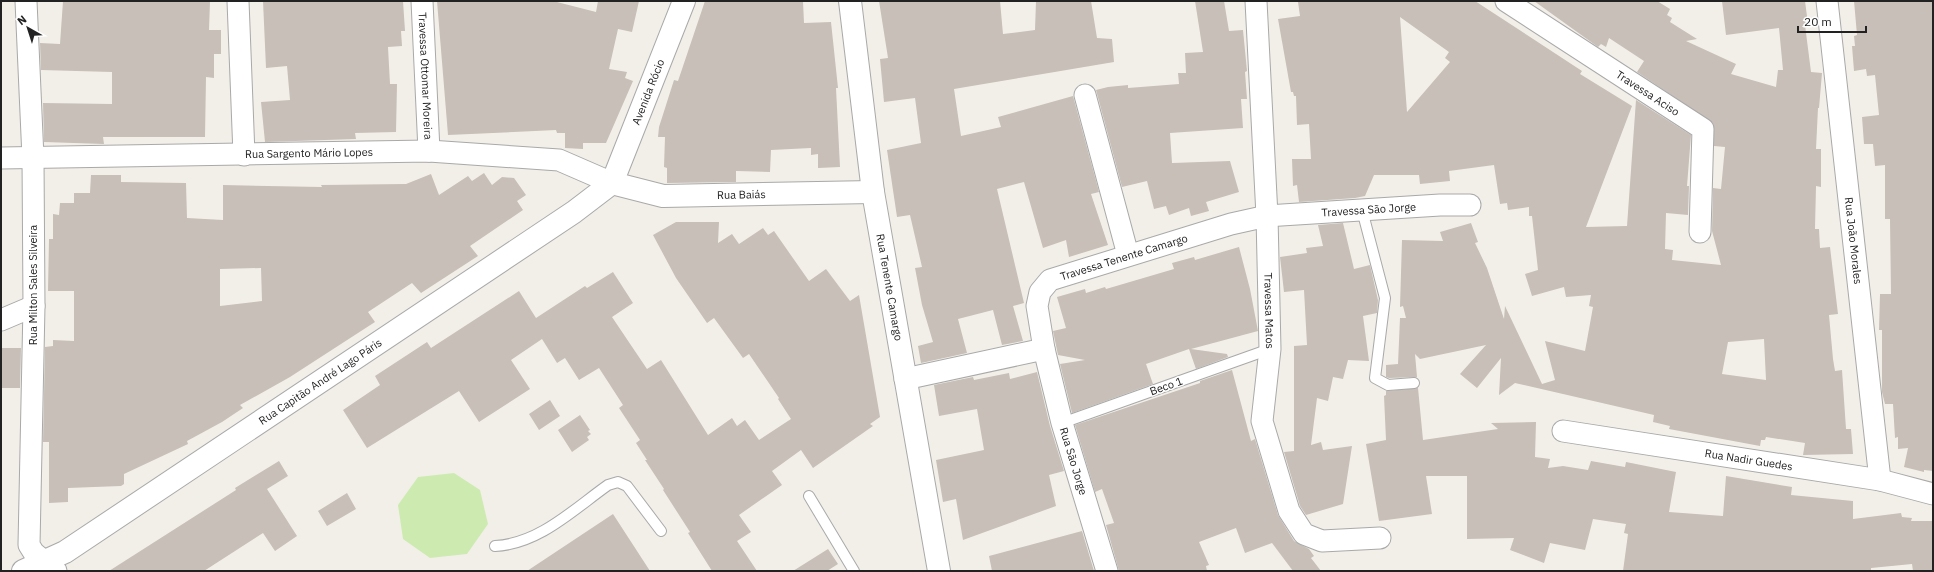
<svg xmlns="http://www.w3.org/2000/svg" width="1934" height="572" font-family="'IBM Plex Sans',sans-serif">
	<rect width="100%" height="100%" fill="#f2efe9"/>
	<path fill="#cdebb0" d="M454 473 480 490 488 524 467 554 430 558 403 539 398 505 418 477Z"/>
	<path fill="#c7bfb8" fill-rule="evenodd" d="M63 1H210L209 30H221V54H214V78L206 77 205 137H103L104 144 44 142 43 103 112 104V72L41 70 40 43 60 44Z
		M263 1H403L405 31H401L402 46 388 47 390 84H397L396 132 355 133 356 139 265 142 261 102 290 100 287 66 266 68Z
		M437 1H553L596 12 598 1H639L632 32 618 29 609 69 627 72 625 78 633 81 606 143H583V149L565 148V133H557L556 130 448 135Z
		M705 1H803L804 23 831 22 838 88H836L840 167 818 168V154L811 155V148L771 150 770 172 736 171V182L667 183V168L664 167 665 137H658L659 127 674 80 678 81Z
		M879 1H1000L1003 34 1035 30 1036 1H1091L1097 38 1112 39 1114 62 954 89 961 136 1001 127 998 117 1073 96 1099 192 1091 194 1108 245 1069 257 1066 240 1043 248 1024 182 997 189 1024 303 1013 306 1023 341 1002 345 993 310 958 319 967 353 921 363 918 346 933 342 922 305 915 268 922 267 910 215 897 217 887 150 921 143 915 98 884 102 880 59 888 58Z
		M1195 1H1224L1229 31 1243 30 1247 71 1245 72 1247 99H1241L1243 128 1170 133 1172 163 1230 161 1239 192 1206 202 1209 211 1191 216 1189 208 1169 215 1166 206 1154 209 1147 181 1122 187 1096 90 1108 87 1128 85V88L1179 84 1178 73H1186L1185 53 1203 52Z
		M1308 1H1475L1582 71 1580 74 1632 106 1586 227 1627 226 1636 100 1691 135 1687 186H1689L1688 215 1666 213 1665 249 1673 250 1672 260 1721 265 1712 231 1713 188 1721 189 1725 147 1714 146 1713 123 1637 72 1644 61 1609 38 1606 47 1601 44 1598 47 1534 1H1657L1670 9 1667 15 1672 18 1670 22 1697 39 1686 41 1736 64 1731 74 1776 87 1778 70H1783L1779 28 1726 35 1722 1H1805L1808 24 1805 25 1811 72 1822 73 1819 108H1818L1816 149H1821V187L1816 186 1815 229H1819L1820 248 1830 247 1838 314 1829 315 1833 359 1835 371 1842 370 1846 429H1851L1853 454 1803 455 1805 443 1766 437 1765 440H1761L1760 446 1669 429 1670 426 1653 422 1654 415 1515 383 1499 395 1501 358 1477 388 1460 374 1486 345 1420 359 1415 354 1417 377 1389 378 1386 377V365L1398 364 1400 318H1406L1403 306 1400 307 1402 240 1443 241 1440 232 1471 223 1478 242 1475 243 1487 268 1504 319 1505 306 1542 384 1555 380 1545 341 1585 351 1593 307 1589 306 1591 295 1566 297 1564 287 1532 296 1525 274 1538 270 1532 216H1529V207L1508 210 1507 203 1500 204 1494 165 1449 171 1450 181 1420 184 1419 175H1374L1365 196 1355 198 1299 202 1297 185 1293 186 1292 159H1311L1309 124 1297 125 1296 96H1294L1293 92H1291L1278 19 1300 16 1298 2ZM1400 17 1449 52 1445 58 1450 62 1407 112ZM1764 339 1766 380 1722 374 1728 342Z
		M1854 1H1933V471L1924 470V472L1904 467 1908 448 1898 449V437L1895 438 1893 404H1885L1882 392V330H1879L1880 294H1891L1890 219H1885V165L1875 166 1873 144H1864L1862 117 1879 115 1875 75 1867 76 1866 69 1854 71 1852 46H1855L1854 36 1857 35Z
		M484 173 492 185 502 177 514 178 526 195 517 201 523 210 470 246 478 256 421 293 412 283 368 312 375 322 290 377 240 405 243 408 222 422 187 441 188 444 124 474V484L121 486 68 488V502L49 503V442H43L45 347 53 346V340L74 341V291H48L49 239H53V214L59 215 60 203H74V193H90L91 175H121V182L186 183 187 218 223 220V185L322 187 321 185 406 184 431 174 439 195 468 176 472 181ZM261 268 262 301 220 306V269Z
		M676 222H719L718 243 732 234 739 244 763 228 768 235 774 231 809 281 826 269 850 301 859 295 880 417 870 424 873 426 813 468 801 450 772 471 782 485 739 515 751 532 737 541 757 571H712L688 533 690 532 663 490 664 489 645 460H647L636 443 640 440 619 408 623 405 599 368 579 380 565 358 557 363 542 339 511 360 530 389 479 422 459 391 367 448 343 410 380 385 375 376 427 342 431 348 519 291 536 318 585 286 587 288 613 272 633 303 612 317 647 369 661 360 708 435 732 418 737 426 745 420 759 440 791 419 778 399 779 398 749 354 743 358 714 318 707 323 676 278 653 235Z
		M1343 223 1354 269 1370 265 1378 300 1377 313 1363 316 1369 361 1348 360 1343 379 1333 377 1328 401 1317 398 1311 445 1321 442 1323 450 1352 446 1343 504 1306 515 1300 506 1284 452 1294 451V346L1307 345 1304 290 1284 292 1280 257 1307 253 1306 248 1323 246 1318 225Z
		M1239 247 1250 289 1258 331 1191 349 1227 354 1228 357 1196 369 1189 349 1146 364 1153 384 1072 413 1060 364 1085 360 1058 355 1053 331 1066 328 1057 297 1085 289 1086 293 1105 287 1106 289 1174 269 1172 263 1194 257 1195 260Z
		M1 348H21L20 388H1Z
		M1232 370 1251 441 1255 439 1278 515 1294 541 1309 549 1314 556 1311 558 1321 571H1293L1272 543 1245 553 1236 528 1199 542 1209 565 1206 566 1207 571H1119L1106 525 1114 523 1102 489 1095 492 1075 425 1200 383V381Z
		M1037 372 1050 426 1064 471 1049 475 1056 506 963 540 956 499 943 502 936 460 984 450 977 409 939 416 934 385 973 377 974 380 1009 373 1010 379Z
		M1418 388 1423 440 1498 429 1491 423 1536 422 1535 457 1550 459 1548 468 1563 466 1588 470 1591 461 1625 467 1626 462 1676 472 1669 512 1723 516 1726 476 1792 487 1791 495 1853 501V519L1901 513 1902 517 1912 518 1911 521H1932L1933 571H1913L1912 564 1871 568V571H1623L1628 534 1624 533 1626 524 1593 519 1585 550 1550 543 1544 563 1510 550 1514 538 1467 539V476H1426L1432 514 1379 521 1366 444 1386 440 1384 396 1386 395V391Z
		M550 400 560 416 539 430 529 414Z
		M580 415 590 430 588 431 591 434 587 437 589 440 572 452 558 430Z
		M279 461 288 476 267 489 297 536 275 551 263 533 204 571H109L236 490 235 488Z
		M347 493 356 509 327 526 318 511Z
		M613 514 650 571H527Z
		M1082 531 1094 571H992L989 556Z
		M828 549 838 564 827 571H793Z"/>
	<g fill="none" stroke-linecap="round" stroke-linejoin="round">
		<defs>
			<path id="service" d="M1362 210 1385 298 1375 378 1388 385 1414 383
				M1062 423 1270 349
				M809 496 854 571
				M495 546C539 544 574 509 608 485L618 482 627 486 661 531"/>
			<g id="minor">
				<path d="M26 1 33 158 34 306 29 545 34 553 56 571"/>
				<path d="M238 1 244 155"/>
				<path id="s1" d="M422 1 429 151"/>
				<path id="s2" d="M1256 1 1267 216 1270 349 1262 421 1289 511 1304 534 1322 541 1380 538"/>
				<path id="s3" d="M1506 1 1703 129 1700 232"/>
				<path id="s4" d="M1827 1 1880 480"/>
				<path d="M1085 95 1128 255"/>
				<path id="s5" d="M1 158 429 151 559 160 612 183"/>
				<path d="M1 320 34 306"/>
				<path id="s6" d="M1044 349 1062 423 1107 571"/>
				<path id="s7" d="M905 379 1044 349 1037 306 1040 292 1050 280 1231 224 1267 216 1440 205H1470"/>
				<path id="s8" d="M1563 431 1880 480 1933 494"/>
			</g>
			<g id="tertiary">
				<path id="s9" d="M850 1 873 192 939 571"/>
				<path id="s10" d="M612 183 663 196 873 192"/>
				<path id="s11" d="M612 183 684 1"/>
				<path id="s12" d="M23 571 65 552 574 212 612 183"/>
			</g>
		</defs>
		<use href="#service" stroke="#a9a9a9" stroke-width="12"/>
		<use href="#minor" stroke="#a9a9a9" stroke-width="23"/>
		<use href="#tertiary" stroke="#a9a9a9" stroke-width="24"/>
		<use href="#service" stroke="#fff" stroke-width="10"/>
		<use href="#minor" stroke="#fff" stroke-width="21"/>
		<use href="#tertiary" stroke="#fff" stroke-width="22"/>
	</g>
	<g text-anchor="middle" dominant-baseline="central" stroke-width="3" stroke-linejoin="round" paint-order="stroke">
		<g font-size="11" fill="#222" stroke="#fff">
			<text stroke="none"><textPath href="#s1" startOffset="75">Travessa Ottomar Moreira</textPath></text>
			<text stroke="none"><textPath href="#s11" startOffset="98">Avenida Rócio</textPath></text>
			<text stroke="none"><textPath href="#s3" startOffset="169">Travessa Aciso</textPath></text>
			<text stroke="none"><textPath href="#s5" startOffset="308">Rua Sargento Mário Lopes</textPath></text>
			<text stroke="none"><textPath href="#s10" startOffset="131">Rua Baiás</textPath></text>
			<text stroke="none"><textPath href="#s7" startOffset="544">Travessa São Jorge</textPath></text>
			<text stroke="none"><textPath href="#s4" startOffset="241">Rua João Morales</textPath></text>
			<text stroke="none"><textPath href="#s7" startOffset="293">Travessa Tenente Camargo</textPath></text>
			<text transform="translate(33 285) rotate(-90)">Rua Milton Sales Silveira</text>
			<text stroke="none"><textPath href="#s9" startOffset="289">Rua Tenente Camargo</textPath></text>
			<text stroke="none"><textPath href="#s2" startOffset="310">Travessa Matos</textPath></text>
			<text stroke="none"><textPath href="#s12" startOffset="353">Rua Capitão André Lago Páris</textPath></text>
			<text transform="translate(1166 386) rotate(-20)">Beco 1</text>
			<text stroke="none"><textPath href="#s8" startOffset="188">Rua Nadir Guedes</textPath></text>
			<text stroke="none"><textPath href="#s6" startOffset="116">Rua São Jorge</textPath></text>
		</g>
	</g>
	<rect width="1934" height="572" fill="none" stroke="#222222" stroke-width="4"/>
	<g transform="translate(28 28) rotate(321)" stroke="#ffffff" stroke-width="3" paint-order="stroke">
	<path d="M0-3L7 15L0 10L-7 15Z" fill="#222222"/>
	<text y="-6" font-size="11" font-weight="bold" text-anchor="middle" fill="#222222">N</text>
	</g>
	<path d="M1798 26v6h68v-6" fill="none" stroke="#222222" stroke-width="2"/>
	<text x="1804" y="26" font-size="12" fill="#222222" stroke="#ffffff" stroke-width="3" paint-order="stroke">20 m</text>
</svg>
